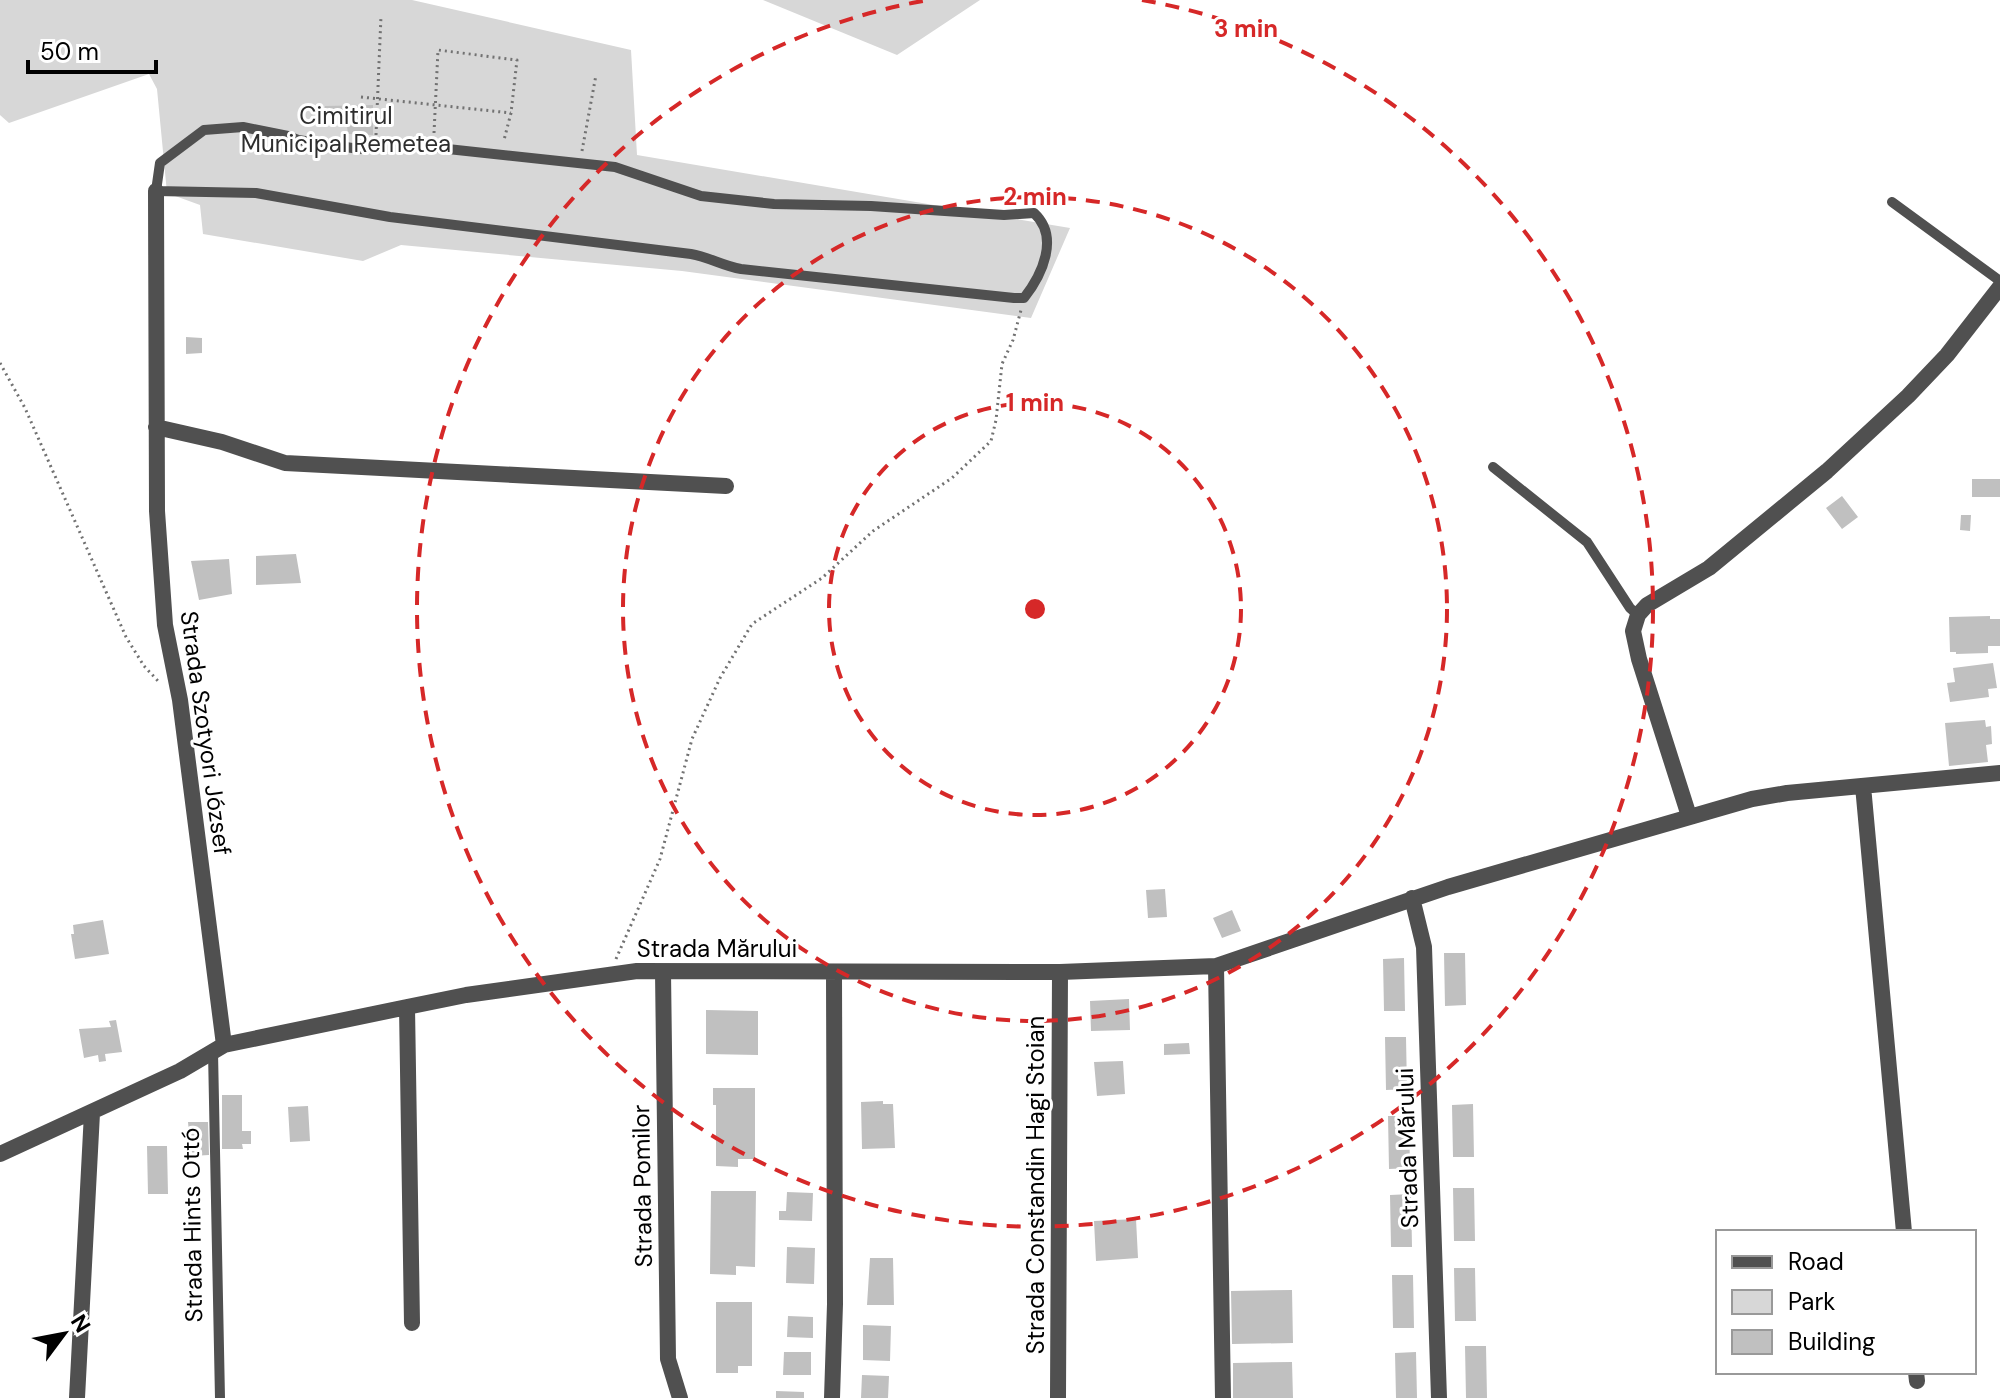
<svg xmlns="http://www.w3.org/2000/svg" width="2000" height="1398" font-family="'DM Sans',sans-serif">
	<rect width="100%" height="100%" fill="#fff"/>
	<path fill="#d7d7d7" d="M0 0H412L631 50 637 155 1070 228 1031 318 682 271 401 245 363 261 203 234 200 205 167 193 157 89 149 74 9 123 0 115Z
		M763 0H980L897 55Z"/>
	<path fill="#c0c0c0" d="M373 105V135L348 134 347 126 325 118V106Z
		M186 337 202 338V353L186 354Z
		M1972 479H2000V497H1972Z
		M1842 496 1858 517 1842 529 1826 508Z
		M1961 515H1971L1970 531 1960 530Z
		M296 554 301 583 256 585V556Z
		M229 559 232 594 199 600 191 561Z
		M1990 616V619H2000V646H1988V653L1956 654V652H1950L1949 617Z
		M1993 663 1997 688 1988 689 1989 697 1950 702 1947 683 1955 682 1953 668Z
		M1985 720 1986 727 1991 726 1992 744 1986 745 1988 762 1949 766 1945 723Z
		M1165 889 1167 917 1148 918 1146 890Z
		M1232 910 1241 931 1222 938 1213 918Z
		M103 920 109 954 75 959 71 934H74L73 925Z
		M1444 953H1465L1466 1005 1445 1006Z
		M1404 958 1405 1011H1384L1383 959Z
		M1129 999 1130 1030 1091 1031 1090 1001Z
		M706 1010 758 1011V1055L706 1054Z
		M116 1020 122 1052 105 1054 106 1061 99 1062 98 1055 84 1058 79 1029 111 1027 109 1021Z
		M1385 1037H1406L1407 1089 1386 1090Z
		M1189 1043 1190 1054 1164 1055V1044Z
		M1123 1061 1125 1094 1097 1096 1094 1062Z
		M713 1088H755V1159H738V1167L716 1166V1105H713Z
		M222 1095H242V1131H251V1144H242L243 1149H222Z
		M883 1101V1104H893L895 1148 862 1149 861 1102Z
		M1473 1104 1474 1157H1453L1452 1105Z
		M308 1106 310 1141 290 1142 288 1107Z
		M1388 1116H1409L1410 1168 1389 1169Z
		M188 1122H208L209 1155 192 1156V1152H185V1133H189Z
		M147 1146H167L168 1194H148Z
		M1453 1188H1474L1475 1241H1454Z
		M711 1191H756L755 1267 736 1266V1275L710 1274Z
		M787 1192 813 1193 812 1221 779 1220V1211H786Z
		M1411 1194 1412 1247H1391L1390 1195Z
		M1136 1219 1138 1258 1096 1261 1094 1221Z
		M787 1247 815 1248 814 1284 786 1283Z
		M870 1258H893L894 1305H867Z
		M1454 1268H1475L1476 1321H1455Z
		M1392 1275H1413L1414 1328H1393Z
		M1292 1290 1293 1343 1232 1344 1231 1291Z
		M716 1302H752V1366H738V1373H716Z
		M788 1316 813 1317V1338L787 1337Z
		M863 1325 891 1326 890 1361 863 1360Z
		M1465 1346H1486L1487 1398H1466Z
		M784 1352H811V1375H783Z
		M1416 1352 1417 1398H1396L1395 1353Z
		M1292 1362 1293 1398H1233V1363Z
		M862 1375 889 1376 888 1398H861Z
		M776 1391 804 1392V1398H776Z"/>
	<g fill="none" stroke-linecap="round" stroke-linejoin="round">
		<path stroke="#727272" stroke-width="3" stroke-dasharray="2 4" stroke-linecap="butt" d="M361 97 511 113
			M434 133 438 50 517 60 511 113 504 140
			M376 135 381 16
			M582 151 596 75
			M0 363 25 408 126 637 144 666 159 682
			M616 959 660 859 692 739 720 678 752 624 822 578 873 531 952 478 991 441 996 420 1002 364 1013 340 1021 310"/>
		<path stroke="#505050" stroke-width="10" d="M243 127 288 136 298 140 359 149 420 146 615 167 701 196 774 204 871 206 1004 215 1034 213C1060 237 1042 275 1024 298H1014L741 269C723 266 709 257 691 254L390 217 256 193 156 191 160 163 204 130Z
			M1892 202 2000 281
			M1493 467 1587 542 1630 608 1638 615
			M213 1052 220 1398"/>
		<path stroke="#505050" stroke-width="16" d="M156 191 157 511 165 625 180 700 224 1045
			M156 427 222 442 285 463 726 486
			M1863 786 1904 1232
			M1689 816 1639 659 1633 631 1638 615 1647 605 1709 568 1827 471 1908 396 1947 355 2000 287
			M1412 898 1424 947 1439 1398
			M1216 966 1223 1398
			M663 972 668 1359 680 1398
			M407 1007 412 1323
			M0 1154 180 1071 224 1045 407 1007 466 995 637 971 1060 972 1216 966 1448 887 1752 799 1787 793 2000 773
			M1916 1372 1917 1381
			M77 1398 92 1113
			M832 1398 835 1304 834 973
			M1058 1398 1060 972"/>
	</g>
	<g fill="none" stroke="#d62828" stroke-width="4" stroke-dasharray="14 10">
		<circle cx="1035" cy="609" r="206"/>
		<circle cx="1035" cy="609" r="412"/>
		<path d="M1142 0A618 618 0 1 1 928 0"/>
	</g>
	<g text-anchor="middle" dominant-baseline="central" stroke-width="6" stroke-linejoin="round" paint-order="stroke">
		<g font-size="24" fill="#2e2e2e" stroke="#fff">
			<text x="346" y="115">Cimitirul<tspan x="346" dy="28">Municipal Remetea</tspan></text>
		</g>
		<g font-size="24" fill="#000" stroke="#fff">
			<text transform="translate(206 733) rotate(82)">Strada Szotyori József</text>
			<text x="717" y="948">Strada Mărului</text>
			<text transform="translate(1407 1148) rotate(-92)">Strada Mărului</text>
			<text transform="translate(1035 1185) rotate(-90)">Strada Constandin Hagi Stoian</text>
			<text transform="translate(642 1186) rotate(-91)">Strada Pomilor</text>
			<text transform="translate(192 1225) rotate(-91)">Strada Hints Ottó</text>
		</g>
	</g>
	<circle cx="1035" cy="609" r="12" fill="#d62828" stroke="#fff" stroke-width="4"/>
	<g font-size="24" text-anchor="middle" font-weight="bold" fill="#d62828" stroke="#fff" stroke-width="6" stroke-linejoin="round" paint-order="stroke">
		<text x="1246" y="37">3 min</text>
		<text x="1035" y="205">2 min</text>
		<text x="1035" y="411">1 min</text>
	</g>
	<rect x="1716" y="1230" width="260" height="144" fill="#ffffff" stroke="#999999" stroke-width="2"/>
	<rect x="1732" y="1256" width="40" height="12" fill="#505050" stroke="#999999" stroke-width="2"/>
	<text x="1788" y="1270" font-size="24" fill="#000000">Road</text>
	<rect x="1732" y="1290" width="40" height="24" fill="#d7d7d7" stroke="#999999" stroke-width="2"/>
	<text x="1788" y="1310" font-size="24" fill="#000000">Park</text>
	<rect x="1732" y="1330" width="40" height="24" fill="#c0c0c0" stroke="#999999" stroke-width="2"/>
	<text x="1788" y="1350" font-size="24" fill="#000000">Building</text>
	<g transform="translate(64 1334) rotate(58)" stroke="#ffffff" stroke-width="6" paint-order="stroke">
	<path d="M0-6L14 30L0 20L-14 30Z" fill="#000000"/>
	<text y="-12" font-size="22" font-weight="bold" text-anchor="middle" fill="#000000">N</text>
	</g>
	<path d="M28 60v12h128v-12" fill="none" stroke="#000000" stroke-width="4"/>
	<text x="40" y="60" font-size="24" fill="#000000" stroke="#ffffff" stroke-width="6" paint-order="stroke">50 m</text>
</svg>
